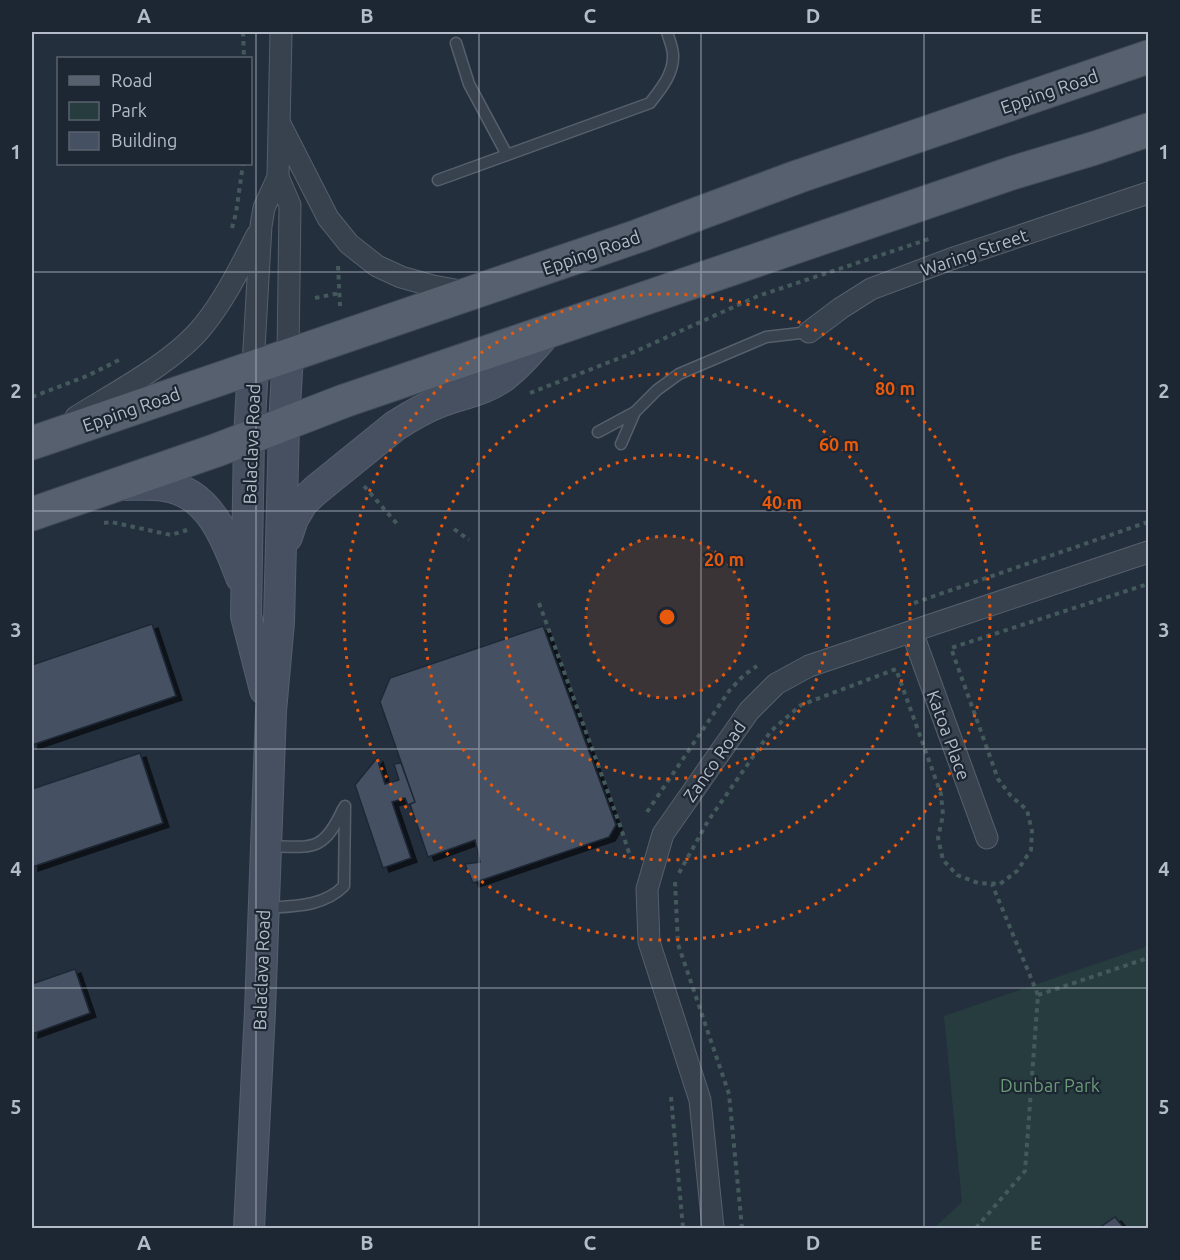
<svg xmlns="http://www.w3.org/2000/svg" width="1180" height="1260" font-family="Ubuntu,sans-serif">
	<defs>
		<filter id="shadow"><feDropShadow dx="6" dy="4" stdDeviation="0" flood-color="#0009"/></filter>
	</defs>
	<rect width="100%" height="100%" fill="#242f3e"/>
	<path fill="#263c3f" d="M1148 946V1228H934L962 1202 944 1016Z"/>
	<path fill="#455162" stroke="#1f2835" stroke-width="1.5" filter="url(#shadow)" d="M152 624 176 696 32 745V665Z
		M543 626 616 825 609 837 473 883 465 864 480 862 475 840 428 857 410 804 415 802 380 702 390 678Z
		M140 753 163 823 32 867V789Z
		M377 758 385 784 399 780 394 764 401 763 415 802 408 805 405 798 392 802 411 858 383 868 355 785Z
		M75 969 90 1013 32 1034V984Z
		M1115 1217 1124 1228H1099Z"/>
	<g fill="none" stroke-linecap="round" stroke-linejoin="round">
		<defs>
			<path id="lane" d="M456 43 469 84 507 155
				M438 180 650 103C660 90 674 74 673 55 673 48 669 39 667 32
				M598 432 635 412 657 390 679 374 766 337 809 332
				M621 444 635 412
				M268 846C312 847 323 853 343 809
				M265 908C294 906 323 907 344 886L345 806"/>
			<path id="street" d="M281 126 328 218 349 244 377 266 401 277 433 286 466 292
				M278 177 290 205 288 354
				M809 332 841 308 871 289 951 259 1148 193
				M253 366 261 226 264 208 278 177 281 32
				M76 417C116 392 174 362 203 326 225 299 241 266 257 235
				M912 632 987 838
				M713 1228 700 1100 649 942 647 889 663 834 749 711 776 684 809 666 1148 552"/>
			<path id="secondary" d="M253 366 249 438 246 616 265 690
				M122 485C136 485 150 484 164 486 209 491 227 540 241 577
				M287 537 293 519 303 502 316 490 395 426C409 417 424 408 440 402 461 394 486 390 504 376 520 364 533 348 546 333
				M249 1228 260 1011 271 711 279 622 284 425 288 354"/>
			<path id="primary" d="M32 443 638 236 797 177 1148 57
				M32 514 217 450 344 401 1012 173 1095 148 1148 130"/>
		</defs>
		<use href="#lane" stroke="#565f6c" stroke-width="13"/>
		<use href="#street" stroke="#565f6c" stroke-width="23"/>
		<use href="#secondary" stroke="#565f6c" stroke-width="32"/>
		<use href="#primary" stroke="#414a57" stroke-width="35"/>
		<path stroke="#44595c" stroke-width="4" stroke-dasharray="4.5 4.5" stroke-linecap="butt" d="M243 32 244 58
			M232 228 236 213 243 164
			M338 266 340 306
			M315 298 340 293
			M530 393 625 356 758 296 929 239
			M32 397 87 376 119 360
			M364 486 399 526
			M104 523 111 522 171 535 187 530
			M454 529 469 540
			M539 603 621 828 631 859
			M914 603 1148 522
			M647 812 729 691 744 675 757 666
			M679 873 708 821 771 731 801 705 896 669 941 794 943 815 938 838 943 860 957 875 978 883 1000 884 1017 871 1031 850 1032 831 1027 810 1011 796 998 779 951 648 1148 584
			M675 882 678 944 729 1094 742 1228
			M1038 995 1148 958
			M671 1097 683 1228
			M976 1228 1025 1171 1038 995 992 884"/>
		<use href="#lane" stroke="#38414e" stroke-width="10"/>
		<use href="#street" stroke="#38414e" stroke-width="21"/>
		<use href="#secondary" stroke="#465061" stroke-width="30"/>
		<use href="#primary" stroke="#56606e" stroke-width="33"/>
	</g>
	<path fill="none" stroke="#b4bcc9" stroke-width="1.5" stroke-opacity="0.55" d="M256 32V1228M479 32V1228M701 32V1228M924 32V1228M32 272H1148M32 511H1148M32 749H1148M32 988H1148"/>
	<circle cx="667" cy="617" r="81" fill="#e8590c" fill-opacity=".12"/>
	<g fill="none" stroke="#e8590c" stroke-width="3" stroke-dasharray="3 6">
		<circle cx="667" cy="617" r="81"/>
		<circle cx="667" cy="617" r="162"/>
		<circle cx="667" cy="617" r="243"/>
		<circle cx="667" cy="617" r="323"/>
	</g>
	<g text-anchor="middle" dominant-baseline="central" stroke-width="4.5" stroke-linejoin="round" paint-order="stroke">
		<g font-size="18" fill="#b4bcc9" stroke="#1d2633">
			<text transform="translate(1049 91) rotate(-19)">Epping Road</text>
			<text transform="translate(591 252) rotate(-19)">Epping Road</text>
			<text transform="translate(974 252) rotate(-19)">Waring Street</text>
			<text transform="translate(131 409) rotate(-19)">Epping Road</text>
			<text transform="translate(251 444) rotate(-88)">Balaclava Road</text>
			<text transform="translate(949 735) rotate(70)">Katoa Place</text>
			<text transform="translate(714 761) rotate(-55)">Zanco Road</text>
			<text transform="translate(261 970) rotate(-88)">Balaclava Road</text>
		</g>
		<g font-size="18" fill="#6b9a76" stroke="#1d2633">
			<text x="1050" y="1085">Dunbar Park</text>
		</g>
	</g>
	<circle cx="667" cy="617" r="9" fill="#e8590c" stroke="#1d2633" stroke-width="3"/>
	<g font-size="18" text-anchor="middle" font-weight="bold" fill="#e8590c" stroke="#1d2633" stroke-width="4.5" stroke-linejoin="round" paint-order="stroke">
		<text x="895" y="395">80 m</text>
		<text x="839" y="451">60 m</text>
		<text x="782" y="509">40 m</text>
		<text x="724" y="566">20 m</text>
	</g>
	<rect width="1180" height="1260" fill="none" stroke="#1d2633" stroke-width="66"/>
	<rect x="57" y="57" width="195" height="108" fill="#1d2633" stroke="#59626f" stroke-width="1.5"/>
	<rect x="69" y="76" width="30" height="9" fill="#56606e" stroke="#59626f" stroke-width="1.5"/>
	<text x="111" y="87" font-size="18" fill="#b4bcc9">Road</text>
	<rect x="69" y="102" width="30" height="18" fill="#263c3f" stroke="#59626f" stroke-width="1.5"/>
	<text x="111" y="117" font-size="18" fill="#b4bcc9">Park</text>
	<rect x="69" y="132" width="30" height="18" fill="#455162" stroke="#59626f" stroke-width="1.5"/>
	<text x="111" y="147" font-size="18" fill="#b4bcc9">Building</text>
	<rect x="33" y="33" width="1114" height="1194" fill="none" stroke="#b4bcc9" stroke-width="2"/>
	<g font-size="20" text-anchor="middle" font-weight="bold" fill="#b4bcc9">
		<text x="144" y="23">A</text>
		<text x="367" y="23">B</text>
		<text x="590" y="23">C</text>
		<text x="813" y="23">D</text>
		<text x="1036" y="23">E</text>
		<text x="16" y="159">1</text>
		<text x="1164" y="159">1</text>
		<text x="16" y="398">2</text>
		<text x="1164" y="398">2</text>
		<text x="16" y="637">3</text>
		<text x="1164" y="637">3</text>
		<text x="16" y="876">4</text>
		<text x="1164" y="876">4</text>
		<text x="16" y="1114">5</text>
		<text x="1164" y="1114">5</text>
		<text x="144" y="1250">A</text>
		<text x="367" y="1250">B</text>
		<text x="590" y="1250">C</text>
		<text x="813" y="1250">D</text>
		<text x="1036" y="1250">E</text>
	</g>
</svg>
